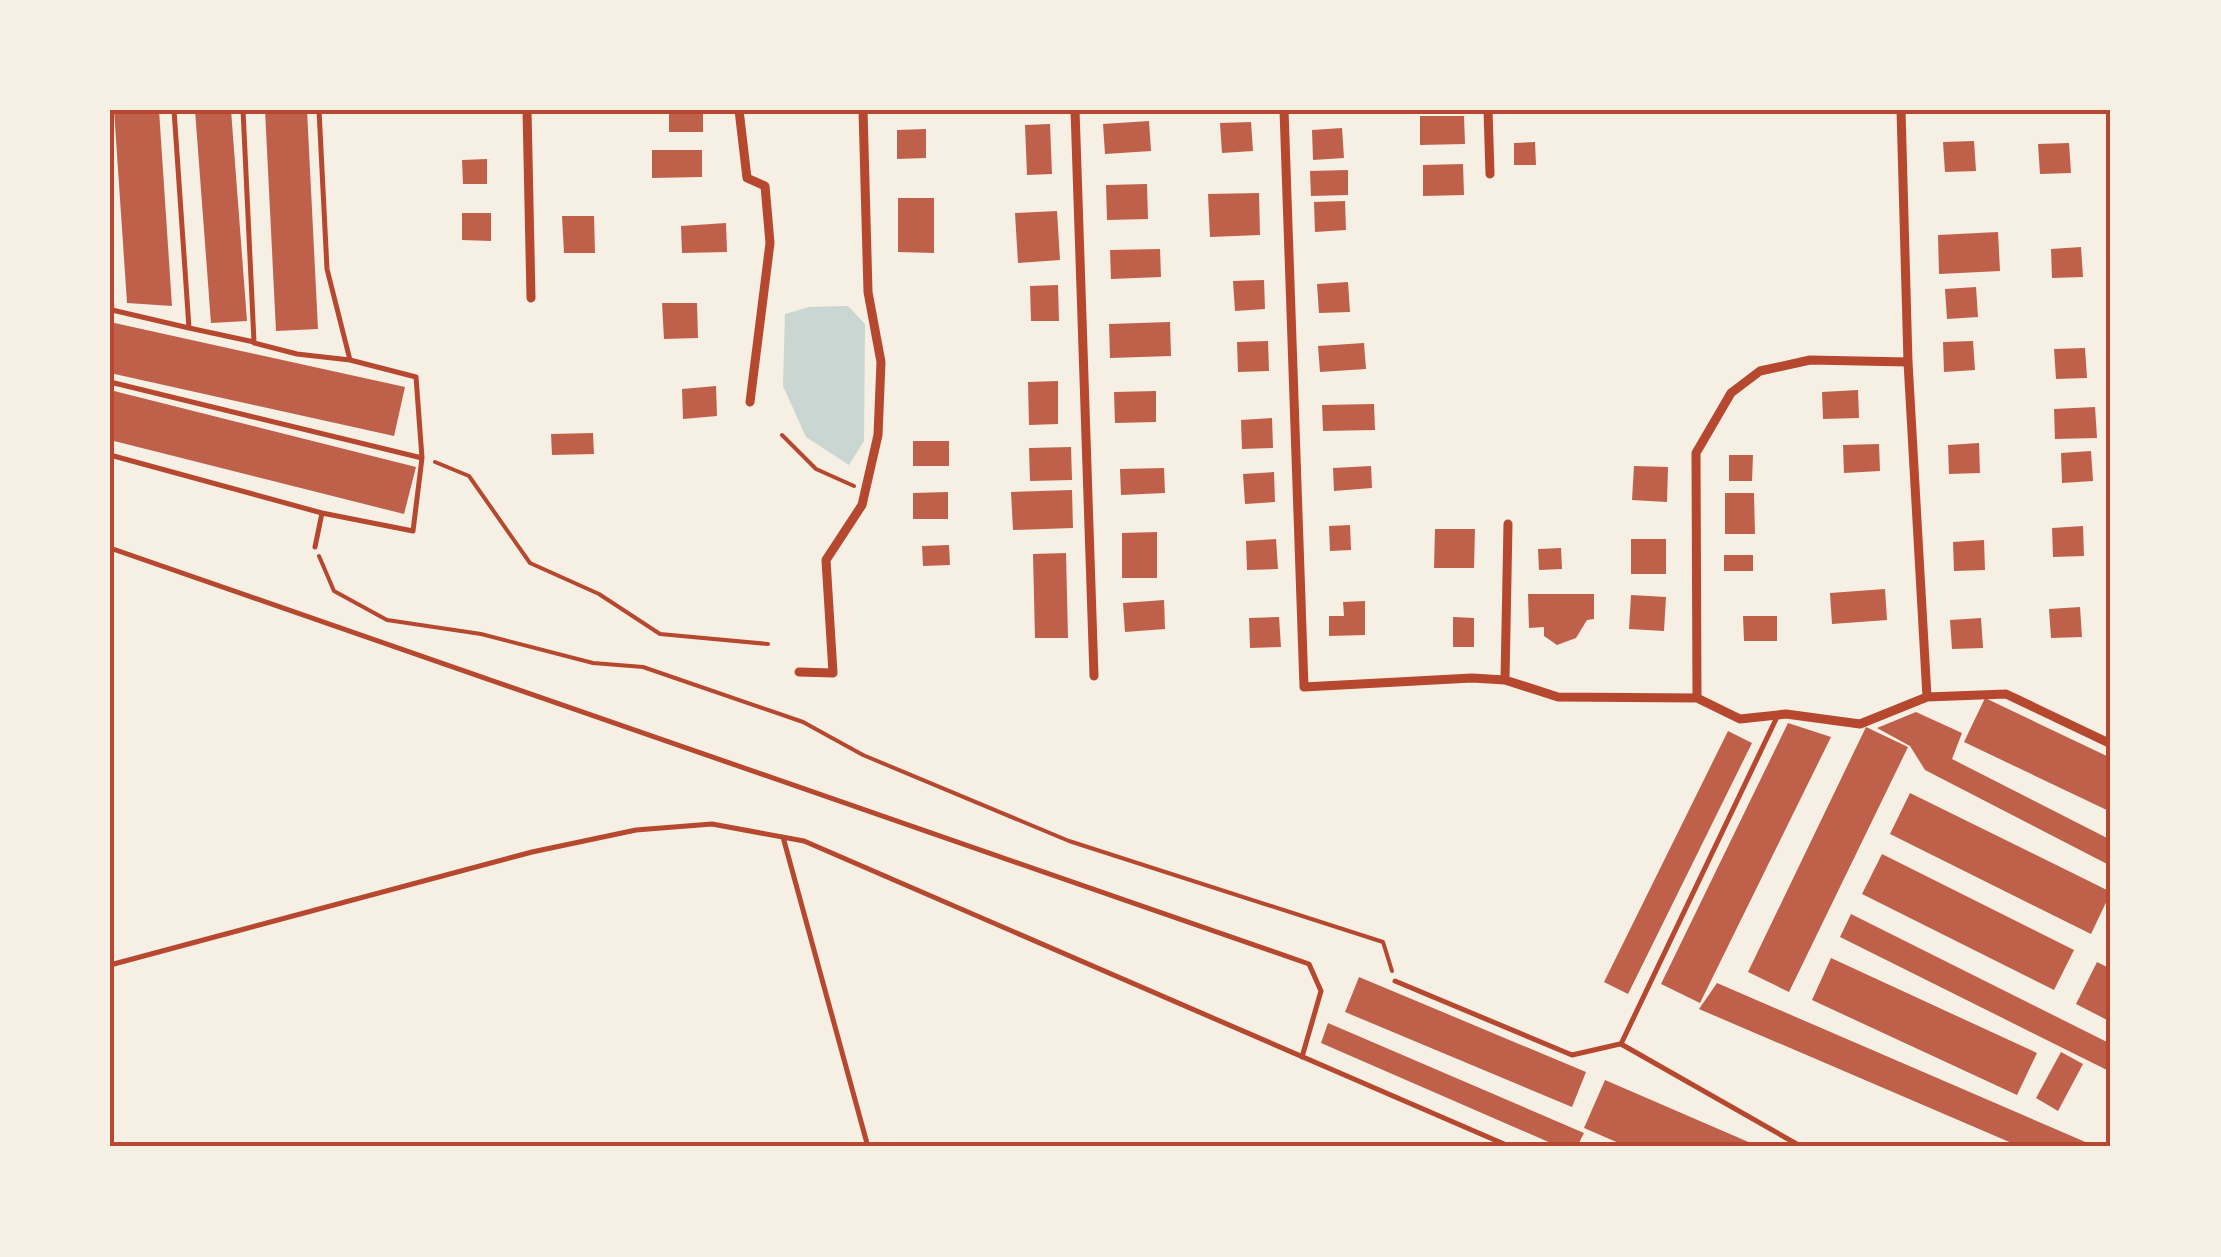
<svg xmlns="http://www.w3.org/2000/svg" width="2221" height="1257" font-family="'Noto Sans',sans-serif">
	<rect width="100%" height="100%" fill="#f6efe4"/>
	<path fill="#c9d6d2" d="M848 306 865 324 864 441 849 465 806 437 783 386 785 314 809 307Z"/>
	<path fill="#bf614a" d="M114 110H159L172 306 127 303Z
		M195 110H231L247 321 211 323Z
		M265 110H307L318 329 276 331Z
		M669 110H703V132H669Z
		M1420 116H1464L1465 144 1420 145Z
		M1149 121 1151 151 1105 154 1103 124Z
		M1251 122 1253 151 1222 153 1220 123Z
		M1050 124 1052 174 1027 175 1025 125Z
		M1342 128 1344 158 1313 160 1312 130Z
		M926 129V158L897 159V130Z
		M1974 141 1976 171 1945 172 1943 142Z
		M1535 142 1536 165H1514V143Z
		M2069 143 2071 173 2040 174 2038 144Z
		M652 150H702V177L652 178Z
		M487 159V184H463L462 160Z
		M1463 164 1464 195 1423 196V165Z
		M1348 170V195L1311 196 1310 171Z
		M1147 184 1148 219 1107 220 1106 185Z
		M1259 193 1260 235 1210 237 1208 194Z
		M898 198H934V253L898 252Z
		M1345 201 1346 230 1315 232 1314 202Z
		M1057 211 1060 260 1018 263 1015 213Z
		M462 213H491V241L462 240Z
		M562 216H594L595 253H564Z
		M726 223 727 252 682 253 681 226Z
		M1998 232 2000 271 1939 274 1938 235Z
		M2081 247 2083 277 2052 278 2051 249Z
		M1160 249 1161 277 1111 279 1110 250Z
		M1264 280 1265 309 1235 311 1233 281Z
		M1348 282 1350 312 1319 313 1317 284Z
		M1058 285 1059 321H1031L1030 286Z
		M1976 287 1978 317 1947 319 1945 289Z
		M662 303H697L698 338 664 339Z
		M110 322 405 387 394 436 110 373Z
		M1170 322 1171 356 1110 358 1109 324Z
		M1268 341 1269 371 1238 372 1237 342Z
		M1973 341 1975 370 1944 372 1943 342Z
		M1364 343 1366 369 1320 372 1318 346Z
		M2085 348 2087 378 2056 379 2054 349Z
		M1058 381V424L1029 425 1028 382Z
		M716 386 717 416 683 419 682 389Z
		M110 390 416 467 404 514 110 440Z
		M1858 390 1859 418 1823 419 1822 392Z
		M1156 391V422L1115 423 1114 392Z
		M1374 404 1375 430 1323 431 1322 405Z
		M2095 407 2097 438 2055 439 2054 409Z
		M1272 418 1273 448 1242 449 1241 420Z
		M593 433 594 454 552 455 551 434Z
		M913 441H949V466H913Z
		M1979 443 1980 473 1949 474 1948 445Z
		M1879 444 1880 471 1844 473 1843 445Z
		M1071 447 1072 480 1030 481 1029 448Z
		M2091 451 2093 481 2062 483 2061 453Z
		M1729 455H1753L1752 481H1729Z
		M1371 466 1372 488 1334 491 1333 468Z
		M1634 466 1668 467 1667 502 1632 500Z
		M1164 468 1165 493 1121 495 1120 469Z
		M1274 472 1275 502 1245 504 1243 474Z
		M1072 490 1073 528 1013 530 1011 492Z
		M948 492V519H913V493Z
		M1725 493H1754L1755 534H1725Z
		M1350 525 1351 550 1330 551 1329 526Z
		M2083 526 2084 556 2053 557 2052 528Z
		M1435 529H1475L1474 568H1434Z
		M1157 532V578H1122V533Z
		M1276 539 1278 569 1247 570 1246 541Z
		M1631 539H1666V574H1631Z
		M1984 540 1985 570 1954 571 1953 542Z
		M949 545 950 565 923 566 922 546Z
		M1561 548 1562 569 1539 570 1538 549Z
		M1066 553 1068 638H1035L1033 554Z
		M1724 555H1753V571H1724Z
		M1885 589 1887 620 1832 624 1830 593Z
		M1528 594H1594V619L1587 620 1576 638 1557 645 1544 636V627L1529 628Z
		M1631 595 1666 597 1664 631 1629 629Z
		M1164 600 1165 629 1125 632 1123 603Z
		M1365 601V635L1329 636V616H1344L1343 602Z
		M2080 607 2082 637 2051 638 2049 609Z
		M1743 616H1777V641H1744Z
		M1279 617 1281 647 1250 648 1249 618Z
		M1453 617 1474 618V647H1453Z
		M1981 618 1983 648 1952 649 1950 620Z
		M1985 698 2111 758V812L1964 742Z
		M1916 712 1962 733 1952 759 2111 840V866L1925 770 1910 746 1877 728Z
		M1788 723 1831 737 1700 1003 1661 984Z
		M1866 727 1908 747 1789 992 1748 972Z
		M1728 731 1752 743 1628 994 1604 982Z
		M1910 793 2111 892 2091 934 1890 834Z
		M1882 854 2074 950 2054 990 1862 894Z
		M1851 914 2111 1044V1072L1840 937Z
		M1831 958 2037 1053 2017 1095 1812 1000Z
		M2097 962 2111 969V1022L2076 1004Z
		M1359 977 1586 1072 1572 1107 1345 1012Z
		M1717 983 2097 1147H2021L1699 1009Z
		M1328 1023 1584 1133 1577 1147H1560L1321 1043Z
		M2061 1052 2083 1064 2058 1111 2036 1098Z
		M1605 1080 1760 1147H1628L1584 1128Z"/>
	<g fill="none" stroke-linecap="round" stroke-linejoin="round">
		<path stroke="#b5482f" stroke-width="4" d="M782 435 816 469 854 486
			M435 462 469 476 530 563 599 594 660 634 768 644
			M319 556 334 591 387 620 481 634 593 663 643 667 803 722 863 755 1069 841 1383 942 1392 971"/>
		<path stroke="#b5482f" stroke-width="5" d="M110 284 112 310 189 328 174 110
			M189 328 254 342 243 110
			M254 343 297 354 350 360
			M110 382 422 458
			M110 455 322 513 413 531 422 458 416 377 350 360 327 269 319 110
			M315 547 322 513
			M110 548 1309 964 1321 991 1302 1057
			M1777 717 1621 1044 1802 1147
			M783 837 868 1147
			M110 965 532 852 636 830 712 824 804 841 1511 1147
			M1395 981 1572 1055 1620 1044"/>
		<path stroke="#b5482f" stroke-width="9" d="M527 110 531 298
			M739 110 747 178 765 186 770 243 750 402
			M1075 110 1094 676
			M1284 110 1304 687 1472 678 1505 680 1558 697 1697 698 1740 719 1786 714 1860 724 1927 697 2006 694 2111 744
			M1488 110 1490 174
			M1901 110 1908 362 1927 697
			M799 672 833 673 826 560 862 505 878 435 881 362 868 292 863 110
			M1505 680 1508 524
			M1697 698 1696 453 1731 393 1760 371 1810 360 1908 362"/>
	</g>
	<rect width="2221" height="1257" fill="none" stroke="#f6efe4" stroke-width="225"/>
	<rect x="112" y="112" width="1996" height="1032" fill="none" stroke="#b5482f" stroke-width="4"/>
</svg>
